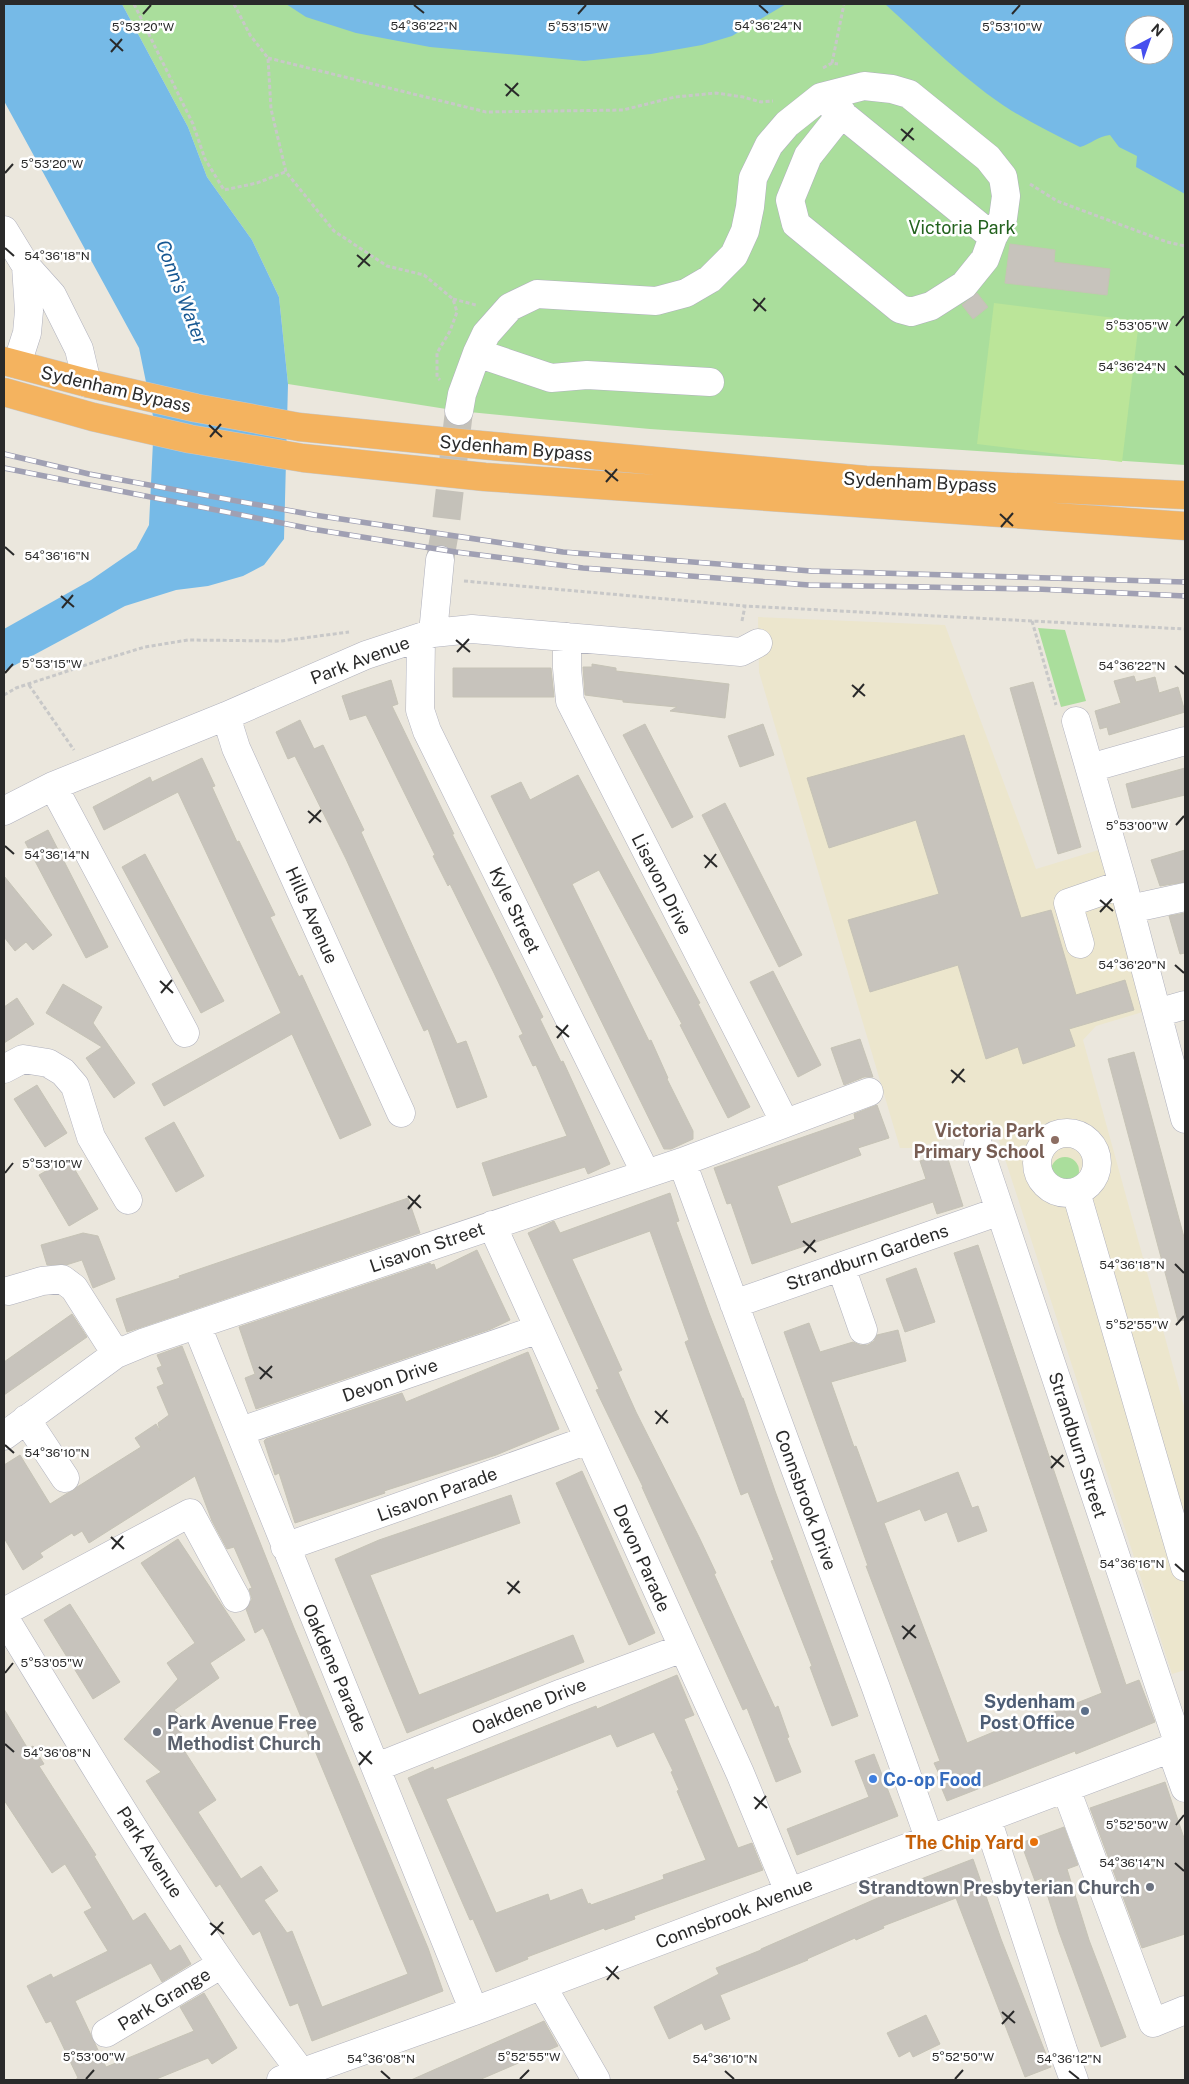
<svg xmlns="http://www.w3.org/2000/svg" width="1189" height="2084" font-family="'Public Sans',sans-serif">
	<rect width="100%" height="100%" fill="#ebe7dd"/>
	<path fill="#ece6cd" d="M758 617 945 625 1036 869 1102 849 1146 1011 1096 1026 1083 1040 1185 1410V1670L1172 1674 994 1125 915 1148H900L759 672Z"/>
	<path fill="#aade9c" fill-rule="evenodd" d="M122 4H1185V465L650 429 540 419 459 411 288 384 279 297 252 240 207 177 188 127ZM1134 25H1164V55H1134Z
		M1038 628 1065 630 1086 701 1061 707Z
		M1051 1171a14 14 0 1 1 28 0a14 14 0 1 1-28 0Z"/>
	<path fill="#bbe599" d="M994 303 1139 321 1122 462 977 444Z"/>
	<path fill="#76bae7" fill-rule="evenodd" d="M4 4H122L188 127 207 177 252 240 279 297 288 384 284 539 264 565 243 576 208 586 176 590 125 606 4 671V629L91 580 136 549 149 525 154 421 139 348 4 101Z
		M286 4H786L732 36 702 45 651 54 584 61 430 47 356 33 306 17Z
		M885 4H1185V194L1136 167 1137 156 1119 147 1110 135C1098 136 1091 144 1080 147 1057 136 1034 124 1012 111 965 81 926 41 885 4ZM1134 25H1164V55H1134Z"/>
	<path fill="#c7c3bc" stroke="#c6c3b6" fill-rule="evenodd" d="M1010 244 1055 250 1054 262 1110 269 1107 295 1005 283Z
		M977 293 988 307 973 319 962 305Z
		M592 664 616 668V671L729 684 725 718 670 711 677 707 623 702V700L585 695 583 667H592Z
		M453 668H551L554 697H453Z
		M1134 676 1136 682 1155 677 1159 693 1178 687 1185 712 1109 735 1107 727 1100 729 1095 711 1121 703 1114 681Z
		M391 680 398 704 392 706 454 834H452L543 1017 540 1019 561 1062 563 1061 610 1164 588 1174 585 1167 493 1196 482 1163 567 1136 536 1065 533 1066 519 1036 523 1034 494 973 450 884 448 886 433 856 435 855 366 715 350 720 342 696Z
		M1033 682 1081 847 1058 854 1010 688Z
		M300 720 314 749 323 745 364 830 361 832 457 1044 466 1041 487 1097 457 1108 428 1029 424 1031 346 859 295 756 288 759 276 732Z
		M645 724 693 817 672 828 623 735Z
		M763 724 774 755 740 767 728 736Z
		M964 735 1021 918 1051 910 1076 995 1125 980 1134 1010 1069 1029 1075 1046 1023 1064 1018 1047 986 1059 958 965 870 992 848 920 939 894 916 820 829 848 807 778Z
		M202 758 215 786 212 787 237 842 239 841 275 915 270 917 299 977 302 975 371 1125 340 1139 292 1034 164 1106 152 1084 281 1013 178 792 104 830 93 807 150 777 152 782Z
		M1185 768V795L1132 808 1126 784Z
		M578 775 700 1003 698 1004 750 1107 728 1118 680 1025 682 1024 599 870 572 884 649 1041 651 1040 668 1078 667 1079 693 1131V1139L671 1149H664L491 796 521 782 530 800Z
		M725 803 802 955 779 967 702 815Z
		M48 830 108 947 86 958 25 842Z
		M1185 850V882L1160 886 1151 860Z
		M145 854 224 1001 201 1013 122 867Z
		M4 876 52 935 33 950 26 942 15 951 4 937Z
		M1185 913V953L1180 954 1169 916Z
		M773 971 821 1065 798 1077 750 982Z
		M63 984 102 1007 93 1023 135 1083 114 1098 86 1058 102 1047 46 1013Z
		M17 998 34 1024 4 1043V1007Z
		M860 1039 873 1077H864L844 1085 831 1048Z
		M1134 1052 1185 1241V1320L1178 1321 1108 1059Z
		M37 1085 67 1133 45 1147 14 1099Z
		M877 1105 889 1138 858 1148 861 1155 777 1186 791 1224 926 1179 920 1161 946 1153 963 1206 937 1214 933 1202 752 1264 731 1203 727 1204 714 1168 855 1119 854 1114Z
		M174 1122 204 1176 176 1192 145 1138Z
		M68 1158 98 1209 69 1226 39 1175Z
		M670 1193 679 1221 676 1222 709 1313 742 1398H743L775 1491 858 1716 832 1726 810 1667 812 1666 771 1561 774 1560 748 1492 741 1495 685 1342 689 1340 650 1231 572 1259 622 1370 618 1372 636 1412 699 1537 716 1573 714 1574 775 1708 778 1706 789 1737 787 1738 801 1772 776 1782 747 1708 743 1710 642 1487H643L596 1390 599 1389 528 1233 554 1221 560 1233Z
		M408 1198 420 1233 127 1332 116 1299 180 1278 179 1276Z
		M83 1233 98 1236 115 1279 93 1288 82 1260 66 1265H47L41 1245Z
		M978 1245 1126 1685 1139 1680 1155 1722 1076 1754 1075 1751 947 1801 937 1777 940 1776 934 1763 940 1761 866 1566H868L784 1332 809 1323 820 1352 853 1342 860 1345H868L874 1341 877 1335 898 1330 906 1361 831 1382 854 1447 856 1446 877 1503 958 1472 972 1508 978 1506 987 1531 958 1542 947 1512 925 1521 920 1509 884 1523 967 1743 1032 1716 1034 1720 1102 1693 954 1253Z
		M477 1250 510 1320 491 1329 256 1409 245 1378 255 1374 239 1327 430 1263 431 1265 434 1264 436 1270Z
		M916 1268 935 1322 905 1332 886 1279Z
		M72 1314 87 1337 4 1395V1362Z
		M182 1346 294 1628 428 1948 443 1991 312 2041 298 2003 290 2006 260 1931 253 1935 220 1884 216 1887 146 1781 161 1772 124 1739 178 1679 167 1663 195 1643 141 1563 178 1539 245 1640 210 1663 219 1678 174 1710 189 1724 176 1738 216 1800 198 1812 241 1879 261 1866 278 1891 264 1900 287 1933 292 1931 322 2007 408 1974 268 1638 263 1628 255 1633 246 1609 252 1599 249 1589 252 1588 234 1547 227 1549 212 1521 195 1476 89 1543 82 1531 74 1536 72 1533 40 1553 43 1557 23 1570 4 1538V1465L20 1455 50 1504 141 1447 135 1438 156 1424 160 1431 158 1423 169 1415 157 1387 164 1384 157 1368 162 1366 157 1355Z
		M528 1352 559 1429 496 1455 384 1491 385 1493 295 1523 279 1473 275 1475 264 1441 266 1439 402 1393 406 1402Z
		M582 1471 655 1633 629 1645 556 1483Z
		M511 1495 520 1523 370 1575 419 1695 573 1635 584 1662 407 1733 335 1559 379 1540Z
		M70 1604 120 1682 93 1699 44 1620Z
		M677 1675 694 1715 684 1719 738 1848 752 1843 763 1870 653 1909 634 1916 635 1919 605 1930 604 1928 527 1957 528 1959 496 1972 473 1919 470 1920 408 1778 433 1767 434 1770 596 1706 597 1709ZM654 1732 673 1771 671 1772 679 1790 677 1791 706 1860 663 1875 664 1879 591 1905 590 1903 588 1904 582 1889 550 1901 548 1894 496 1913 446 1799 611 1734 617 1747Z
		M4 1709 28 1749 33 1746 44 1764 39 1766 96 1855 94 1856 133 1921 145 1913 170 1951 180 1945 191 1964 162 1982 151 1963 75 2001 106 2067 194 2031 180 2007 204 1993 237 2048 212 2064 208 2058 154 2080H75L78 2078 51 2021 46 2023 27 1986 51 1974 53 1978 108 1951 84 1912 92 1908 65 1864 52 1873 4 1800Z
		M874 1754 898 1816 797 1855 787 1829 869 1797 855 1761Z
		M1165 1782 1185 1841V1934L1142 1948 1090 1808Z
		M1064 1827 1078 1865 1067 1869 1089 1940 1126 2037 1101 2047 1059 1932 1042 1878 1035 1881 1021 1843Z
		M973 1859 1001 1939 1051 2067 1025 2077 956 1898 883 1926 884 1928 856 1940 855 1938 807 1959 808 1960 720 1995 730 2019 705 2030 702 2023 669 2039 654 2007 719 1974 716 1968 761 1950V1949L903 1887V1886Z
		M926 2015 940 2044 913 2057 910 2051 899 2057 887 2033Z
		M544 2021 558 2046 479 2080H411Z"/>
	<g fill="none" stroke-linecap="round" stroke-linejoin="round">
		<path stroke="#c4c1b9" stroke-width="28" stroke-dasharray="28 14" stroke-linecap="butt" d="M440 560 445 531 459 411"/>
		<defs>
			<path id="minor" d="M827 102 993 237
				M4 230 26 266 52 295 79 349 87 383
				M477 353 551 378 587 375 710 382
				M17 364 27 333 29 311 26 266
				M459 411 462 394 477 353 486 334 510 307 537 294 656 301 686 293 710 279 734 255 745 231 750 207 753 178 769 145 787 124 821 97 864 86 892 89 909 94 988 158 1003 177 1006 196 1003 218 993 237 985 259 964 285 931 306 911 312 900 309 796 224 790 200 808 156 842 113
				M433 633 440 560
				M567 637V668L570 701 785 1123
				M421 638 420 710 427 731 646 1174
				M226 716 236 748 401 1113
				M1076 721 1123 884 1185 1119
				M1090 768 1185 741
				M53 786 185 1033
				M4 811 53 786 226 716 366 655 433 633 472 629 741 652 758 643
				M1130 909 1185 897
				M1080 944 1068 903 1123 884
				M1157 1013 1185 1005
				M4 1069 23 1059 48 1063 63 1072 75 1086 91 1137 128 1200
				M1037 1163a30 30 0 1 1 60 0a30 30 0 1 1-60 0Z
				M978 1145 1179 1745
				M682 1162 876 1688 929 1838
				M1076 1192 1185 1567
				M492 1225 740 1773 789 1892
				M841 1267 863 1330
				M8 1291 42 1281 62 1279 74 1288 116 1354
				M734 1304 1000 1211
				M197 1326 474 2011
				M26 1419 65 1478
				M241 1431 539 1329
				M4 1436 116 1354 145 1342 682 1162 869 1092
				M285 1547 588 1440
				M4 1612 190 1513 236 1598
				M4 1617C75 1733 145 1851 222 1964 249 2004 279 2042 307 2080
				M1171 1749 1185 1788
				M377 1767 562 1693 683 1648
				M1066 1789 1153 2023 1185 2010
				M987 1819 1063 2050 1074 2080
				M542 1986 596 2080
				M106 2033 222 1964
				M281 2080 474 2011 1185 1743"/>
			<path id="highway" d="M4 361 87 383 196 408 299 427 470 444 866 480 1185 495
				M4 392 93 417 190 439 303 458 485 477 1185 526"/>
		</defs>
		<use href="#minor" stroke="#b0b1bd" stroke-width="29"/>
		<use href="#highway" stroke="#c8c8c8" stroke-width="29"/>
		<path stroke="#c8c8c8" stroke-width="3" stroke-dasharray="4 2.5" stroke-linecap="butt" d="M134 4 193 124 205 159 224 190 257 183 285 172
			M234 4 250 35 268 58 271 109 286 172 334 231 387 266 424 275 453 299 457 312 450 331 437 353V377L440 380
			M268 58 486 112 623 110 675 97 716 93 743 97 761 102 773 101
			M832 63 844 4
			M823 68 832 63 838 64
			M1030 184 1057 201 1167 242 1185 246
			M453 299 476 305
			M464 581 745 606 1185 629
			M742 621 745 606
			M1032 621 1056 705
			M29 685 74 750
			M4 695 16 688 92 663 145 647 188 640 281 641 349 632"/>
		<use href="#minor" stroke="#fff" stroke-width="28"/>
		<use href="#highway" stroke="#f4b35f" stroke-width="28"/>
		<defs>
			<path id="rail" d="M4 454 89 474 314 515 563 552 811 571 1185 582
				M4 468 312 529 456 552 583 568 809 585 1037 589 1185 596"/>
		</defs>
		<use href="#rail" stroke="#a0a0b3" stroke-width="5.5"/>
		<use href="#rail" stroke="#fff" stroke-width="4" stroke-dasharray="11" stroke-linecap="butt"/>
	</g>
	<path fill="none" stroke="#2a2a2a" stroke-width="2" d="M414 5 424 13M759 5 768 13M143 14 151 5M578 14 586 5M1012 14 1020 5M110 39 123 51M111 52 122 39M505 84 519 96M506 96 518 83M901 129 914 140M902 141 913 128M5 173 13 164M5 248 14 256M357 255 370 266M358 267 370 254M753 299 766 311M754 311 765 298M1176 326 1184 316M1175 366 1184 375M209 425 222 437M210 437 221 424M605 470 618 481M606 482 617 469M1000 514 1013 526M1001 527 1013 513M5 547 14 555M61 596 74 607M62 608 73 595M456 640 470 652M457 652 469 639M1175 666 1184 674M5 673 13 664M852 685 865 696M853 697 864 684M308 811 321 822M309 823 321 810M1176 825 1184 816M5 846 14 854M704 855 717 867M705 868 716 854M1100 900 1113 911M1100 912 1112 899M1175 965 1184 973M160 981 173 993M161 993 172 980M556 1026 569 1037M557 1038 568 1025M951 1070 965 1082M952 1083 964 1069M5 1173 13 1163M408 1196 421 1208M408 1209 420 1195M803 1241 816 1252M804 1253 815 1240M1175 1264 1184 1273M1176 1325 1184 1316M259 1367 272 1378M260 1379 272 1366M655 1411 668 1423M656 1424 667 1410M5 1445 14 1453M1051 1456 1064 1467M1051 1468 1063 1455M111 1537 124 1549M112 1549 123 1536M1175 1564 1184 1572M507 1582 520 1593M508 1594 519 1581M902 1626 916 1638M903 1639 915 1625M5 1673 13 1663M5 1744 14 1752M359 1752 372 1764M359 1765 371 1751M754 1797 767 1808M755 1809 766 1796M1176 1825 1184 1815M1175 1863 1184 1871M210 1923 224 1934M211 1935 223 1922M606 1967 619 1979M607 1980 618 1966M1002 2012 1015 2023M1002 2024 1014 2011M381 2071 390 2079M725 2071 734 2079M1069 2071 1079 2079M86 2079 94 2070M520 2079 529 2070M955 2079 963 2070"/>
	<circle fill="#8d6e63" stroke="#fff" stroke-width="2" cx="1055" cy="1140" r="5"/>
	<circle fill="#5c6f8a" stroke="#fff" stroke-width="2" cx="1085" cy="1711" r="5"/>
	<g fill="#6b7280" stroke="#fff" stroke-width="2">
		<circle cx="157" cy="1732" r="5"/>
		<circle cx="1150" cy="1887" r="5"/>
	</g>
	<circle fill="#3f7fe0" stroke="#fff" stroke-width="2" cx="873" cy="1779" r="5"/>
	<circle fill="#e8710a" stroke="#fff" stroke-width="2" cx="1034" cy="1842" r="5"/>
	<g text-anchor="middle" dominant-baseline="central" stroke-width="5" stroke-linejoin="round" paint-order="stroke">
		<g font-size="18" fill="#23621e" stroke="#fff">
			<text x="962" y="227">Victoria Park</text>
		</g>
		<g font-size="18" fill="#2a2a2a" stroke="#fff">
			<text transform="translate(116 389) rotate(13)">Sydenham Bypass</text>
			<text transform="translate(516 448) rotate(5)">Sydenham Bypass</text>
			<text transform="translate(920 482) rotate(3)">Sydenham Bypass</text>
			<text transform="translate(360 660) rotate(-21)">Park Avenue</text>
			<text transform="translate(662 884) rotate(63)">Lisavon Drive</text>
			<text transform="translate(515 910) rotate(64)">Kyle Street</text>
			<text transform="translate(312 915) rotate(66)">Hills Avenue</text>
			<text transform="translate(427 1247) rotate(-19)">Lisavon Street</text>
			<text transform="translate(867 1257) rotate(-19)">Strandburn Gardens</text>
			<text transform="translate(390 1380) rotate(-19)">Devon Drive</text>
			<text transform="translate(1078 1445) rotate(72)">Strandburn Street</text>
			<text transform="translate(437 1494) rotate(-20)">Lisavon Parade</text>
			<text transform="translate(806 1500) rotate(70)">Connsbrook Drive</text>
			<text transform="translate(642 1558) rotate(66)">Devon Parade</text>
			<text transform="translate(335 1668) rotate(67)">Oakdene Parade</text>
			<text transform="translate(529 1706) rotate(-22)">Oakdene Drive</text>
			<text transform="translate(150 1852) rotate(57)">Park Avenue</text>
			<text transform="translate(734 1913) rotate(-21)">Connsbrook Avenue</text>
			<text transform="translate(164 1999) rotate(-31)">Park Grange</text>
		</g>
		<g font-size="18" font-weight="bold" fill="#785e54" stroke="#fff" text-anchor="end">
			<text x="1045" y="1130">Victoria Park<tspan x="1045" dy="21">Primary School</tspan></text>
		</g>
		<g font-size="18" font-weight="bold" fill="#4e5e75" stroke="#fff" text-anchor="end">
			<text x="1075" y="1701">Sydenham<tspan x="1075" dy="21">Post Office</tspan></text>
		</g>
		<g font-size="18" font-weight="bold" fill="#5b616d" stroke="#fff" text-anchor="start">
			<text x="167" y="1722">Park Avenue Free<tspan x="167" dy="21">Methodist Church</tspan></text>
			<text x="1140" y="1887" text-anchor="end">Strandtown Presbyterian Church</text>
		</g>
		<g font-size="18" font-weight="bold" fill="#366cbe" stroke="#fff" text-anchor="start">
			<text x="883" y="1779">Co-op Food</text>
		</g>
		<g font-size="18" font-weight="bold" fill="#c56008" stroke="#fff" text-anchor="end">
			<text x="1024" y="1842">The Chip Yard</text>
		</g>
		<g font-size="19" font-style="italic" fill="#165792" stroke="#fff">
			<text transform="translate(182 292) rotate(69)">Conn's Water</text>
		</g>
	</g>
	<g font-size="12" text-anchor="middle" fill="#2a2a2a" stroke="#fff" stroke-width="5" stroke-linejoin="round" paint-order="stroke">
		<text x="424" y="30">54°36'22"N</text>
		<text x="768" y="30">54°36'24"N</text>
		<text x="143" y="31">5°53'20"W</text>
		<text x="578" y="31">5°53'15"W</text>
		<text x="1012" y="31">5°53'10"W</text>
		<text x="52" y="168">5°53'20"W</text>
		<text x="57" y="260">54°36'18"N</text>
		<text x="1137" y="330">5°53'05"W</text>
		<text x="1132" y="371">54°36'24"N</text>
		<text x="57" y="560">54°36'16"N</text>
		<text x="52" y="668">5°53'15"W</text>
		<text x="1132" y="670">54°36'22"N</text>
		<text x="1137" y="830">5°53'00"W</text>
		<text x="57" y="859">54°36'14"N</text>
		<text x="1132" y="969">54°36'20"N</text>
		<text x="52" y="1168">5°53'10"W</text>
		<text x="1132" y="1269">54°36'18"N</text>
		<text x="1137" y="1329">5°52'55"W</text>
		<text x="57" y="1457">54°36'10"N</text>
		<text x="1132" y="1568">54°36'16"N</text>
		<text x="52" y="1667">5°53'05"W</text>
		<text x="57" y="1757">54°36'08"N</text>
		<text x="1137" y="1829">5°52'50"W</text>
		<text x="1132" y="1867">54°36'14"N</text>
		<text x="94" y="2061">5°53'00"W</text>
		<text x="529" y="2061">5°52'55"W</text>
		<text x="963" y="2061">5°52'50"W</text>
		<text x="381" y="2063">54°36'08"N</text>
		<text x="725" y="2063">54°36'10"N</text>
		<text x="1069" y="2063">54°36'12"N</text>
	</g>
	<rect width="1189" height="2084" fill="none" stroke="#2a2a2a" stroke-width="10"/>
	<g transform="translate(1149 40) rotate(41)"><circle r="24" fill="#ffffff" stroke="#aaaaaa"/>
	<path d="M0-4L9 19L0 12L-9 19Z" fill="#464fee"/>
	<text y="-8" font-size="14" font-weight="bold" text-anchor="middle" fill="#2a2a2a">N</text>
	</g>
</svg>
